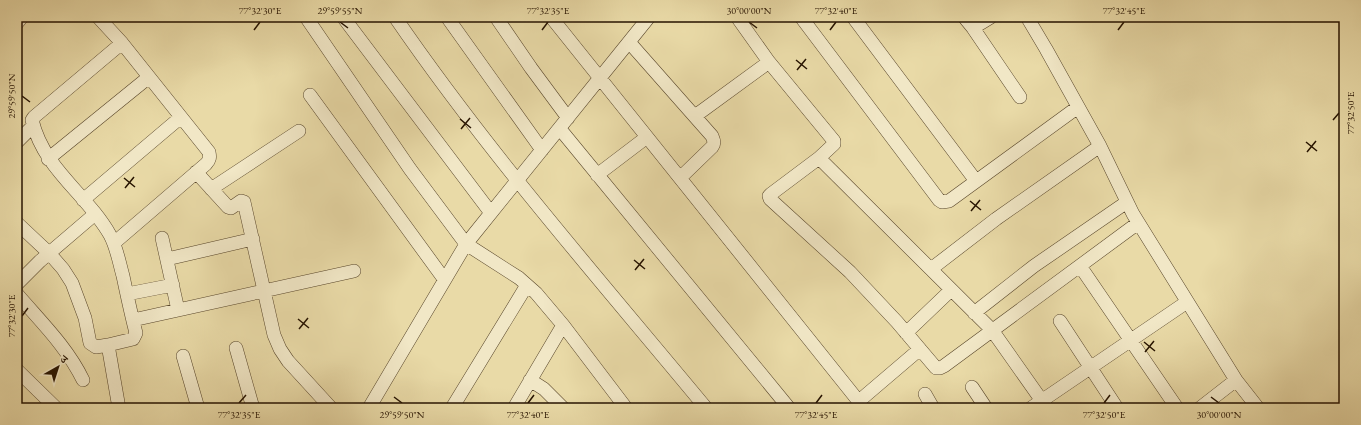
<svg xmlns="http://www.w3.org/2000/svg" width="1361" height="425" font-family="'EB Garamond','Noto Serif Devanagari',serif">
	<rect width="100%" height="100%" fill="#e9daa7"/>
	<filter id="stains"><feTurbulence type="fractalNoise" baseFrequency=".005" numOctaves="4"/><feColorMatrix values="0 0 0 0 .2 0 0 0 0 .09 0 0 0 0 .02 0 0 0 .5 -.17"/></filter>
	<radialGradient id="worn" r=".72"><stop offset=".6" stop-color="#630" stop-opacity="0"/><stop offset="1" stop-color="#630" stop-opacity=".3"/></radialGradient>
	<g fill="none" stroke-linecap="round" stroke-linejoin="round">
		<defs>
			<path id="street" d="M98 17 122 43 209 152C210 157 210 160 206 164L114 243
				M306 17 410 169 466 244 519 278 536 293 563 325 626 408
				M343 17 491 213
				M395 17C489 154 600 280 706 408
				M447 17 542 150
				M496 17 531 68 568 118
				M551 17 864 408
				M737 17 769 62 834 141V144L819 158 992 330 1047 408
				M801 17 939 200 942 202 949 201 1078 107
				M853 17 976 181
				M964 17 973 28 991 17
				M1027 17 1046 49 1100 146 1133 214 1236 380 1258 408
				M17 23 22 17
				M973 28 1020 97
				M629 42 712 136C714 141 715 143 712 147L680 178
				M310 95 444 279
				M695 116 769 62
				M560 129 789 408
				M17 142 33 126
				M819 158 771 194 769 196 770 199 850 272 897 322 936 368H940L944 366 1138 223
				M48 159 149 77
				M196 172 228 207 231 208 241 201 244 202 274 335 280 349 288 361 331 408
				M597 175 647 137
				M211 189 299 131
				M83 200 181 117
				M17 223 49 253 63 269 72 283 85 318 90 343 96 347 108 345
				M162 238 178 310
				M167 259 253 239
				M1080 266 1177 408
				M931 269 996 219 1100 146
				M17 284 40 261 95 214
				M17 294C41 322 67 347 83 380
				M127 294 173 285
				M974 313 1034 266 1127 202
				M133 320 354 271
				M1060 321 1117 408
				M906 333 951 290
				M236 348 253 408
				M183 356 198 408
				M17 370 56 408
				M530 380 544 389 563 408
				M972 387 986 408
				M925 394 933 408
				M859 401 920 349
				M119 408 108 345 133 339 136 333C131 314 127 295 123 276 119 262 117 248 110 235 87 194 44 170 32 120L34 117 122 43
				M369 408 466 244 649 17
				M452 408 527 285
				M514 408 563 325
				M1031 408 1187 302
				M1200 408 1236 380"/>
		</defs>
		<use href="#street" stroke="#57452a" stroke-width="14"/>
		<use href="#street" stroke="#f1e7c6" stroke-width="13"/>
	</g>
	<path fill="none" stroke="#261300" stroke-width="1.5" d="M340 22 348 28M749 22 757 28M254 30 260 22M542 30 548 22M830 30 836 22M1118 30 1124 22M796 60 807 69M797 70 806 59M22 96 30 102M460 119 471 128M1333 120 1339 113M461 129 470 118M1306 142 1317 151M1307 152 1316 141M124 178 135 187M125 188 134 177M970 201 981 210M971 211 980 200M634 260 645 269M635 270 644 259M22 316 28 308M298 319 309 328M299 329 308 318M1144 342 1155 351M1145 352 1154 341M394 397 402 403M1211 397 1219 403M239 403 246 395M528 403 534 395M816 403 822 395M1104 403 1110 395"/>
	<rect width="1361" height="425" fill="none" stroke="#e9daa7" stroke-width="44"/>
	<g transform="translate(58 367) rotate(39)" stroke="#f1e7c6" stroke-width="3" paint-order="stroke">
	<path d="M0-3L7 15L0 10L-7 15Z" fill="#261300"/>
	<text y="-6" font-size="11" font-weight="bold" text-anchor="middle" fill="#261300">उ</text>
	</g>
	<rect x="22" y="22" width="1317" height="381" fill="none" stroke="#261300" stroke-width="1.5"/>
	<g font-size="10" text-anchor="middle" fill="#261300">
		<text x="260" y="14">77°32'30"E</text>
		<text x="340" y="14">29°59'55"N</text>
		<text x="548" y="14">77°32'35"E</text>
		<text x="749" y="14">30°00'00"N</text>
		<text x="836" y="14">77°32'40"E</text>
		<text x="1124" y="14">77°32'45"E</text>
		<text transform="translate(11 96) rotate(-90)" y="4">29°59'50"N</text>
		<text transform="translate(1350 113) rotate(-90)" y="4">77°32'50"E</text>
		<text transform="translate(11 316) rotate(-90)" y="4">77°32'30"E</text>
		<text x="239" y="418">77°32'35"E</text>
		<text x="402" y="418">29°59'50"N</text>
		<text x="528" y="418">77°32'40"E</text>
		<text x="816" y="418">77°32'45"E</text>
		<text x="1104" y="418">77°32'50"E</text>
		<text x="1219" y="418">30°00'00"N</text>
	</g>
	<rect width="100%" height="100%" filter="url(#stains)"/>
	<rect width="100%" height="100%" fill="url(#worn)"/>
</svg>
